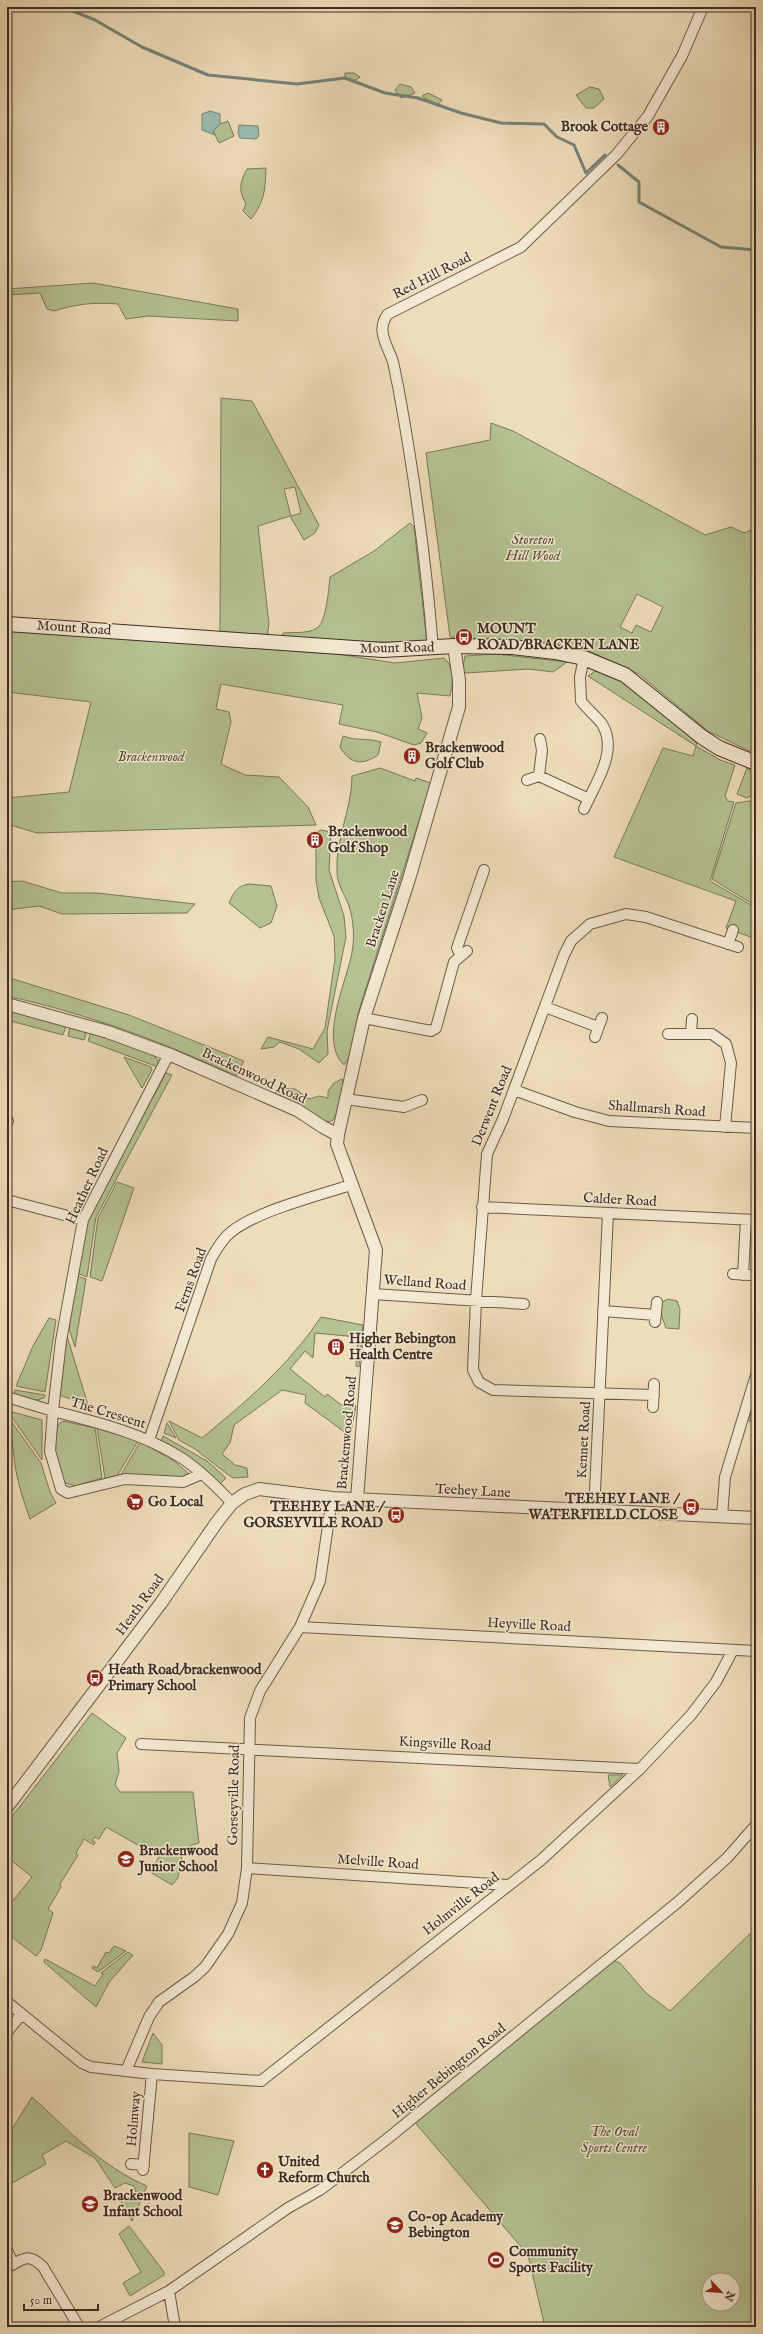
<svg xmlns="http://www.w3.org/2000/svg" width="763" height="2334" font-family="'IM FELL English',serif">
	<rect width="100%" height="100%" fill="#eeddba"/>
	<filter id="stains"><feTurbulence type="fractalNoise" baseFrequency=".005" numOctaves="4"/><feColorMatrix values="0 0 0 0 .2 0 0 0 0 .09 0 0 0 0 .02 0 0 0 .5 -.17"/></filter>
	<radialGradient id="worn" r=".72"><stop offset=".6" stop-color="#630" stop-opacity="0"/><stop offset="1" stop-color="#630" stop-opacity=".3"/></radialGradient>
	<path fill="#b5c292" stroke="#7a785c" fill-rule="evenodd" d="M345 73H354L360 77 354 81 345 78Z
		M400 84 411 87 415 93 401 98 395 90Z
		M590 87 599 89 604 99 594 108H586L576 95Z
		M428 93 442 100 437 106 422 96Z
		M228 121 234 136 219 143 213 131 220 124Z
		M266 168C265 190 265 201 251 219L243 211 246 204C238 190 240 182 247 169Z
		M93 283 238 309V321L148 316 126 319 118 304C94 302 76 304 54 311L47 309 40 293 7 295V289Z
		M221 398 252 401 319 525 315 533 304 540 290 516 258 526 269 624 267 638 220 633ZM295 487 301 513 291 516 284 489Z
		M491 423 513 431 705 535 731 527 744 533 756 528V754L708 731 639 674 591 652 519 641 450 637 426 453 490 440ZM637 594 663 607 651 632 636 625 632 633 620 627Z
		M410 523 414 527 427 643 282 640 283 633C293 632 308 634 317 628 326 623 329 588 330 577L374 551Z
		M7 631 337 654 395 663 444 658C455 668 453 683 450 696L417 693 422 718 418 729 427 733 421 743 414 745 377 732 339 724 343 705 221 684 216 709 229 712 231 722 221 764 245 775 279 777 308 807 316 825 37 833 7 824V798L69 792 91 702 7 692Z
		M496 654 567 662 553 672 529 669 466 673 462 671 465 656Z
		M597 670 626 680 697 740 696 746 720 760 735 765 725 796 728 801 734 802 710 881 756 908V939L726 928 736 901 614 857 663 748 693 756 696 746 588 676Z
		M343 736C356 741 368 738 381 742L378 755C362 766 350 764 340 747Z
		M380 768 415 781 416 778 431 783 359 1010 350 1056 344 1065C319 1042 345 984 351 957 355 942 354 921 349 906 345 895 337 884 337 872 335 839 352 809 352 776Z
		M747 768 756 776V793L747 798 737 794Z
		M756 800V906L712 879 736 803Z
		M321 830 327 831 331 835 329 870 344 916 346 937 327 1031 328 1054 319 1063 299 1049 280 1042 274 1047 261 1049 268 1037 313 1049 325 1028 335 959 334 936 319 898 316 880V847H320L317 832Z
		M22 881 62 893H97L195 904 187 913 62 914 39 906 7 910V882Z
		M249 884 271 886 277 906 271 923 260 928 229 903C234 892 237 886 249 884Z
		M7 977 129 1015 244 1061 236 1076C163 1042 85 1013 7 996Z
		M7 1009 66 1026 63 1035 7 1020Z
		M70 1027 87 1031 84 1040 68 1036Z
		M91 1032 148 1052 158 1060V1067L88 1041Z
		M124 1057 151 1067 152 1070 142 1088Z
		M166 1073 172 1075 96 1217 87 1277 77 1273 84 1226Z
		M342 1079C346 1091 339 1112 332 1121L324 1122 274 1095 278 1088 295 1089 309 1099 319 1096 328 1098V1091L334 1083Z
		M117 1182 134 1188 102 1281 90 1277 98 1218Z
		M77 1276 86 1279 75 1347 69 1329Z
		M668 1299 677 1301 680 1309 679 1329 666 1328 662 1317 660 1303Z
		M321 1317 363 1325 359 1367 356 1366 358 1337 315 1333 313 1358 305 1351 290 1369 325 1397 327 1394 344 1407 349 1400 356 1406 350 1436 305 1403 306 1395 282 1390 234 1425 230 1443 222 1454 235 1465 247 1468 248 1477 233 1478 226 1473 195 1449 179 1440 169 1421 202 1438C248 1400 288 1366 321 1317Z
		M49 1318 56 1320 45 1392 16 1386 33 1346Z
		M67 1336 88 1405 59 1395Z
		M15 1390 45 1395 44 1398 33 1401 14 1395Z
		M756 1398V1421H748Z
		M12 1412 42 1420V1460L11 1416Z
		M11 1421 41 1463 50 1492 56 1503 30 1519C16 1481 13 1461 11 1421Z
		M63 1421 95 1428 102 1478 75 1486 63 1482C58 1467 45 1430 63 1421Z
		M167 1423 176 1438 164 1433Z
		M97 1428 138 1441 117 1476 105 1478Z
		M163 1436 207 1461 226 1478 220 1484 203 1468 166 1446 161 1441Z
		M140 1442 173 1460 188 1473 185 1477 180 1478 121 1475Z
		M92 1713 126 1738 117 1753 119 1771 115 1785 120 1792H193L199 1843 192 1845 183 1850 178 1878 172 1885 150 1872 159 1857 106 1827 99 1839 95 1837 92 1840 95 1842 94 1845 84 1839 76 1853 78 1855 60 1884 61 1887 48 1909 53 1913 41 1950 36 1956 7 1933V1908L32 1877 7 1857V1823Z
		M608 1775H623L610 1787Z
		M756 1928V2327H545L528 2255 412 2119 609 1959 620 1963 646 1993 670 2011ZM709 2280H733V2304H709Z
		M114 1946 126 1951 98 1972 92 1968 93 1966 97 1968 106 1952 109 1953Z
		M128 1952 133 1955 110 1981 96 2007 44 1962 45 1959 95 1986 103 1974 101 1973Z
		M153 2033 162 2045V2064L142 2062Z
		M32 2097C70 2131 100 2166 147 2186L132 2221 120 2200 132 2199 136 2192 134 2186 125 2183 115 2188 95 2158 66 2141 42 2155 46 2164 12 2183 7 2179V2137Z
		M189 2133 234 2141 218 2195 189 2187Z
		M129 2226 164 2272V2275L130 2296 123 2283 141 2272 119 2234Z"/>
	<path fill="#99bcaf" stroke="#758378" d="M210 111 220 114V124L213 131 215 135 202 130V114Z
		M239 125 258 126 259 136 256 139 240 138 238 133Z"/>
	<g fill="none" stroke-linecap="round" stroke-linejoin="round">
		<path stroke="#758378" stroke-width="3" d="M63 7 95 20 142 47 208 75 297 84 345 78 385 93 418 98 461 113 501 123 544 124 557 137 574 145 586 173 605 155
			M618 165 639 182V202L721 247 756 250"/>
		<defs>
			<path id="minor" d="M433 648C426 560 414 473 398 386 396 378 395 370 393 362 388 346 375 330 388 314L521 247 616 155 648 116 682 56 703 7
				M540 739 542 750 539 776 589 799
				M527 780 539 776
				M584 809C595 784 619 751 602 724 596 716 587 709 581 701L580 677 584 658
				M728 944 733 930
				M461 956 457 948 484 870
				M545 1007 598 1027
				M364 1018 431 1031 436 1028 454 962 467 951
				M691 1033 692 1019
				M668 1034H712L726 1044 731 1063 725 1127
				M595 1037 602 1018
				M514 1090 575 1112 609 1121 756 1128
				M345 1099 404 1107 422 1100
				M7 1121H8
				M7 1200 83 1220
				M482 1207 756 1220
				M733 1274 750 1275
				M743 1275 746 1220
				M373 1294 524 1304
				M603 1311 656 1315
				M655 1322 657 1302
				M654 1395 493 1390 479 1382 473 1370 476 1300 487 1154 503 1119 564 955 571 941 590 924 626 914 646 917 738 947
				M7 1397 53 1411 61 1341 83 1220 169 1054
				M653 1407 654 1384
				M149 1440 211 1259C216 1250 222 1239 231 1232 257 1211 319 1195 351 1185
				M202 1474 183 1482 125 1479 68 1493 61 1489 50 1451 53 1411C96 1422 142 1433 180 1457 199 1469 216 1486 232 1503
				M594 1512 608 1213
				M722 1516 725 1477 756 1375
				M300 1627 756 1651
				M141 1744 640 1769
				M247 1868 508 1885
				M7 2002 82 2063 91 2067 152 2074 261 2081 541 1860 640 1769 691 1715 716 1682 733 1650
				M7 2032 22 2014
				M126 2071 149 2017 159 2002 194 1977 205 1967 228 1934 242 1903 247 1868 250 1718 260 1691 300 1627 320 1581 332 1498
				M131 2164 144 2165
				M143 2170 152 2074
				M7 2250 13 2264
				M7 2268C23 2259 28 2252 43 2267L79 2327
				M99 2327 169 2291
				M175 2327 169 2291 288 2208 320 2190 387 2139 678 1902 727 1858 756 1825"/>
			<path id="tertiary" d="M7 1004 108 1032 173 1056 297 1110 323 1127 338 1135 337 1144 376 1250 357 1499
				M338 1135 364 1018 409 879 459 707V680L454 646
				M7 1807 161 1603 217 1522 232 1503 245 1494 259 1489 332 1498 756 1518"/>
			<path id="secondary" d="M7 624 383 650 454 646 512 647 555 652 584 658 625 675 702 737 719 748 756 763"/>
		</defs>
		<use href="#minor" stroke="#6a5a4b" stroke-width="12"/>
		<use href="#tertiary" stroke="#6a5a4b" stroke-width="14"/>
		<use href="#secondary" stroke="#3e2e26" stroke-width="16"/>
		<use href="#minor" stroke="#f4e9d2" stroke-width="10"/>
		<use href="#tertiary" stroke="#f4e9d2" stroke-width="12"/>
		<use href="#secondary" stroke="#f4e9d2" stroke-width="14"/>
	</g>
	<defs>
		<symbol id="building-disc" viewBox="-11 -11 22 22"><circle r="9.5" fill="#8f2418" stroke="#f4e9d2"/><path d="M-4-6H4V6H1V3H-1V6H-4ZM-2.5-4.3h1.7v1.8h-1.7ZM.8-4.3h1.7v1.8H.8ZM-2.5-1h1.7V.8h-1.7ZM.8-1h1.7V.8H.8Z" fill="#fff"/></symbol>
		<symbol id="bus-disc" viewBox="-11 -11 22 22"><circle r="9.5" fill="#8f2418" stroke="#f4e9d2"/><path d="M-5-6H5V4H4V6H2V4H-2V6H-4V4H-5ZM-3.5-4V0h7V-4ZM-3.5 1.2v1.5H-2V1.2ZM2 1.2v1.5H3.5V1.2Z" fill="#fff"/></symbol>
		<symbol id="supermarket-disc" viewBox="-11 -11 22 22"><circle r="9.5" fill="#8f2418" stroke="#f4e9d2"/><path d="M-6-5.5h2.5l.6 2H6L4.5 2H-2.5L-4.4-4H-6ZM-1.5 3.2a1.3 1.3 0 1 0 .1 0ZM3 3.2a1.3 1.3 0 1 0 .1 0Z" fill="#fff"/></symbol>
		<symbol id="school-disc" viewBox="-11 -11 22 22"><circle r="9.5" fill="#8f2418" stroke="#f4e9d2"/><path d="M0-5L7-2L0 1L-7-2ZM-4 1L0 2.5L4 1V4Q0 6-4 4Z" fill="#fff"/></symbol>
		<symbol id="church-disc" viewBox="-11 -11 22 22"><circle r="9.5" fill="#8f2418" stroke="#f4e9d2"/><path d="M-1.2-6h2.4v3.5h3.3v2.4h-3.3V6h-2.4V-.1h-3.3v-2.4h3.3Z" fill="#fff"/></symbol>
		<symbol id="stadium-disc" viewBox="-11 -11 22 22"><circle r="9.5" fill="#8f2418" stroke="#f4e9d2"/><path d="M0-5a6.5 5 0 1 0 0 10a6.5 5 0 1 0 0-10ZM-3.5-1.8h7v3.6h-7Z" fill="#fff"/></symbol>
	</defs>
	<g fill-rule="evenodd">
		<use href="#building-disc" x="651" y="117" width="20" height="20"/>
		<use href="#bus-disc" x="454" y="627" width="20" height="20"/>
		<use href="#building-disc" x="402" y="746" width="20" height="20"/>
		<use href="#building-disc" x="305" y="830" width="20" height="20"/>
		<use href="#building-disc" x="326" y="1337" width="20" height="20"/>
		<use href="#supermarket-disc" x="125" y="1492" width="20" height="20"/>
		<use href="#bus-disc" x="681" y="1497" width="20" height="20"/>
		<use href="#bus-disc" x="386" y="1505" width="20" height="20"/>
		<use href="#bus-disc" x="85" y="1668" width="20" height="20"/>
		<use href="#school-disc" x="116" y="1849" width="20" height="20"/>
		<use href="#church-disc" x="255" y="2160" width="20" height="20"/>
		<use href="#school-disc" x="80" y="2194" width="20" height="20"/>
		<use href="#school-disc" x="385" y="2215" width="20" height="20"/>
		<use href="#stadium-disc" x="486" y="2250" width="20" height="20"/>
	</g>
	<g text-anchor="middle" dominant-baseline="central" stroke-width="3" stroke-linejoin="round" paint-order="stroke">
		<g font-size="14" font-weight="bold" fill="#3e2e26" stroke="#f4e9d2" text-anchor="start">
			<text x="648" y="127" text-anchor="end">Brook Cottage</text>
			<text x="477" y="629">MOUNT<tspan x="477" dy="16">ROAD/BRACKEN LANE</tspan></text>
			<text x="425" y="748">Brackenwood<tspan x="425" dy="16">Golf Club</tspan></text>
			<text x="328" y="832">Brackenwood<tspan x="328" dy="16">Golf Shop</tspan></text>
			<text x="349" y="1339">Higher Bebington<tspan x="349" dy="16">Health Centre</tspan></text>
			<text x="678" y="1499" text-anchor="end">TEEHEY LANE /<tspan x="678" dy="16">WATERFIELD CLOSE</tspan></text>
			<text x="148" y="1502">Go Local</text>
			<text x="383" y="1507" text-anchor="end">TEEHEY LANE /<tspan x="383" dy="16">GORSEYVILE ROAD</tspan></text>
			<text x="108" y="1670">Heath Road/brackenwood<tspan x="108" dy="16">Primary School</tspan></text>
			<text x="139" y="1851">Brackenwood<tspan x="139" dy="16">Junior School</tspan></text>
			<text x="278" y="2162">United<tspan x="278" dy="16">Reform Church</tspan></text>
			<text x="103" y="2196">Brackenwood<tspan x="103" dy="16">Infant School</tspan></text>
			<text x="408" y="2217">Co-op Academy<tspan x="408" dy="16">Bebington</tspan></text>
			<text x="509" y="2252">Community<tspan x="509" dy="16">Sports Facility</tspan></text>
		</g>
		<g font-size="14" fill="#3e2e26" stroke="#f4e9d2">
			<text transform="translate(432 276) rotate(-27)">Red Hill Road</text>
			<text transform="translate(74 628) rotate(4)">Mount Road</text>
			<text transform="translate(397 648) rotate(-1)">Mount Road</text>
			<text transform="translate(383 909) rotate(-72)">Bracken Lane</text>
			<text transform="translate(254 1076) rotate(25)">Brackenwood Road</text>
			<text transform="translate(492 1106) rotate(-68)">Derwent Road</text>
			<text transform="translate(657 1109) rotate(4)">Shallmarsh Road</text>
			<text transform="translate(87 1186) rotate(-65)">Heather Road</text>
			<text transform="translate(620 1200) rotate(3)">Calder Road</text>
			<text transform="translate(191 1280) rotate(-70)">Ferns Road</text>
			<text transform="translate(425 1283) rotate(4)">Welland Road</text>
			<text transform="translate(108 1413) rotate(17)">The Crescent</text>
			<text transform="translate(347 1433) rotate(-85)">Brackenwood Road</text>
			<text transform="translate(584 1440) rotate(-87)">Kennet Road</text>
			<text transform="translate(473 1491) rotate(3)">Teehey Lane</text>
			<text transform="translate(140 1605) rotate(-54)">Heath Road</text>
			<text transform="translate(529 1625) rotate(3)">Heyville Road</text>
			<text transform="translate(445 1744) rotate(3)">Kingsville Road</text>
			<text transform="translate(234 1795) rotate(-89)">Gorseyville Road</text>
			<text transform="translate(378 1862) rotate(4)">Melville Road</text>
			<text transform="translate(461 1904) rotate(-38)">Holmville Road</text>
			<text transform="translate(449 2071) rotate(-39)">Higher Bebington Road</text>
			<text transform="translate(134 2119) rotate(-85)">Holmway</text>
		</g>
		<g font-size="14" font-style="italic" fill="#564c3c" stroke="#f4e9d2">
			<text x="533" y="540">Storeton<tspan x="533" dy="16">Hill Wood</tspan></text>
			<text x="151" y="757">Brackenwood</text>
			<text x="614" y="2132">The Oval<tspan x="614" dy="16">Sports Centre</tspan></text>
		</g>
	</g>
	<rect width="763" height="2334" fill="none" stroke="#eeddba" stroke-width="24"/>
	<rect x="8" y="8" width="747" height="2318" fill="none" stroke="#3e2e26" stroke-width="2"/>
	<rect x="12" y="12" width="739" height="2310" fill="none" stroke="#3e2e26"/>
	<g transform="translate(721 2292) rotate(116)"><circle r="19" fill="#f4e9d2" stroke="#ab9e8d"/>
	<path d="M0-3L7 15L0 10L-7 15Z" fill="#8f2418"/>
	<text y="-6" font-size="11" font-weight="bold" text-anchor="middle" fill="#3e2e26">N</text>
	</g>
	<path d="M24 2304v6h74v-6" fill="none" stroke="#3e2e26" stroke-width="2"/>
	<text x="30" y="2304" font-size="12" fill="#3e2e26" stroke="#f4e9d2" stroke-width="3" paint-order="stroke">50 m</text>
	<rect width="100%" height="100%" filter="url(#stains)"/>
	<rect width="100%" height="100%" fill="url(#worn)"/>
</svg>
